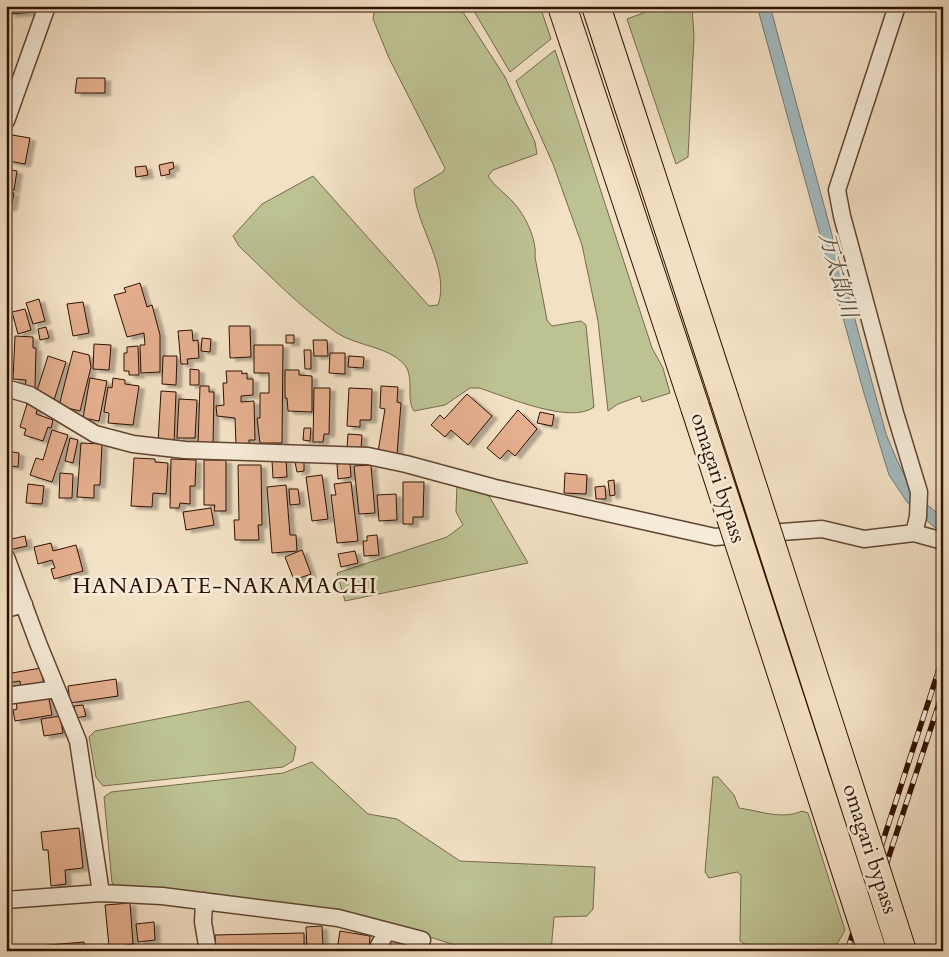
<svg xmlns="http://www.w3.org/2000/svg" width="949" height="957" font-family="Cardo,'Noto Serif JP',serif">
	<defs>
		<filter id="shadow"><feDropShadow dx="5.5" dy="3" stdDeviation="1" flood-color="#0004"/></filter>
	</defs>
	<rect width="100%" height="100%" fill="#f3e1c5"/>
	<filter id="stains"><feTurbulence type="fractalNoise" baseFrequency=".004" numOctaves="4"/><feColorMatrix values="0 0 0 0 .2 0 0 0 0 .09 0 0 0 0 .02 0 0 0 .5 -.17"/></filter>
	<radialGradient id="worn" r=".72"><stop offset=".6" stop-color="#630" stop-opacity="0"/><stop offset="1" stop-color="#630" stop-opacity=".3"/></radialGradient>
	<path fill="#bdc293" stroke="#76694a" d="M375 6H459L505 77 535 142 537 154 493 170 488 176C495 187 504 192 513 202 525 215 537 239 535 257L547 320 552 326 581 321 586 325 594 407C570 425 505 396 479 388H470L445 405 414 411C405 398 416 376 403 363 386 346 357 346 337 333 301 308 271 277 239 246L233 236 262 204 313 176 429 306 438 305C451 269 415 225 414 189L443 172 445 168 389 58 373 19Z
		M471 6H540L551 39 510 72Z
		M662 6H692L694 37 688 157 676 164 627 19Z
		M555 50 652 348 663 368 670 393 642 402 640 396 618 404 608 411 598 321 582 245 553 164 516 81Z
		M457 484 475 488 489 496 528 563 345 601 337 573 447 537 463 525 456 512Z
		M249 701 296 747 293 761 283 767 103 786 96 777 89 737 95 731Z
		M312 762 368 814 397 819 460 861 595 867 593 909 587 916 554 917 551 951H473L427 936 117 887 112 883 104 797 111 792 283 773Z
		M713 777H718L734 795 739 808C760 811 782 820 802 811L808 813 845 930C841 937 837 947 828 950 812 955 766 947 748 946L740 941 741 875 737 872 709 878 705 872Z"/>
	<path fill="#a2bac0" stroke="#747673" d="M757 6H770L886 434C901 470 909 494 943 517V532L934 527 907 502 889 475 863 390Z"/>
	<path fill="#e5af8f" stroke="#2f1000" filter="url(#shadow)" d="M9 6H35V12L10 14Z
		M77 78H105V93H75Z
		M12 135 30 138 25 164 8 161Z
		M173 162 174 168 169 170 170 174 161 176 159 165Z
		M146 166 148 175 136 177 135 167Z
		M6 169 17 171 14 190 6 189Z
		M6 191 14 193 11 208 6 207Z
		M140 283 147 307 152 305 160 335V372L141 373 140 345H145L144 333 127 337 114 295 126 292 124 288Z
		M39 299 45 321 33 324 26 303Z
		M83 302 89 333 73 336 67 304Z
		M25 309 31 330 18 334 12 312Z
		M229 326H250L251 357 230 358Z
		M46 327 49 338 40 340 38 329Z
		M192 330 193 341 198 340 199 358 187 359 188 364H181L178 331Z
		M286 335H294V343H286Z
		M15 336 33 337V348H36L35 388H25L26 380 13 379Z
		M202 338 211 339 210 352 201 351Z
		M313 340H327L328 356H314Z
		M94 344 111 345 109 370 93 369Z
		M254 345H283L282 443H260L257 418H260V393H269V373H254Z
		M138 346 139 375H129V371H124V353H127V347Z
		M304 350H311V369H305Z
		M73 351 89 355 91 367 80 411 59 406Z
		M330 353H345V374L329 373Z
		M48 356 66 362 54 400 36 394Z
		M163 356H177L176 385 162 384Z
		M349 356 364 357 363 368 348 367Z
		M190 369 199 370V385H190Z
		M285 370H299V375L312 376V412L288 411 287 398H285Z
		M226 371H242V374L247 373V379H253V395L241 396V402L254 401 255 440H249V446H236L235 418 217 416 216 406 224 405 223 383H227Z
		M90 378 107 381 99 421 83 418Z
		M113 378 125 380V384L139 386 133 425 108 423 109 413 104 412 108 387 112 388Z
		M200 386H209V392H214L213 445 198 444Z
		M381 386 398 387 397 402 401 403 397 454 378 452 385 409 380 408Z
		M314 388H330L329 434H324L323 442H313Z
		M349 388 372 389 371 420H360V427L347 426Z
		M161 391 176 392 174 444 158 443Z
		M467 394 492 416 468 445 451 430 445 437 431 425 440 415 444 419Z
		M179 399 197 400 195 438H177Z
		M27 404 38 407 36 414 53 420 51 428 48 427 43 441 24 435 26 429 20 427Z
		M518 410 537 429 515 456 508 450 500 459 487 448Z
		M540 412 554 415 552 426 537 423Z
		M304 428H311L310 441 303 440Z
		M52 430 68 435 52 482 30 475 36 458 43 460Z
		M348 434 362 435 361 449 347 448Z
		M70 438 78 440 73 463 65 461Z
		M81 443 102 444 100 485H94V498L77 497Z
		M6 451 19 453 18 467 6 465Z
		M134 458 155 459V462L168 463 166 494 153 493 152 507 131 506Z
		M171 459 196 460 195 486H190V504L180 503 179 508H170Z
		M286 459 287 477 273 478 272 460Z
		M204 460H226V511H214L215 505H204Z
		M304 461V471L297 472 295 462Z
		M350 462 351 477 338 479 337 464Z
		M238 465H261L262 525H258L259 540H235L234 520H239Z
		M371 465 375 513 359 514 354 466Z
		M60 473 73 474 72 498H59Z
		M565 473 587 475 586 494 564 493Z
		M322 475 328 519 312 521 306 477Z
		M614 480 615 495 610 496 608 481Z
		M351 482 358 541 337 543 331 495H336L334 484Z
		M403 482H424L423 517H413V524H403Z
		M28 484 44 486 42 504 26 503Z
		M286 485 290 535H296L297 551 272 553 267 487Z
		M605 486 606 499H596L595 487Z
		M289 489H298L300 504 290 505Z
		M396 494 397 520 379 521 377 495Z
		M211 508 214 525 186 530 183 512Z
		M377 535 379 555 364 556 363 541H367V536Z
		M25 536 27 546 9 550 7 540Z
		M51 543 53 551 76 545 83 571 54 579 51 569 55 568 52 560 38 564 34 547Z
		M302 550 311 574 294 580 285 557Z
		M355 551 358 563 341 567 338 554Z
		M41 668 44 686 21 690 20 681 8 683 9 690 6 691V674Z
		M116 679 118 696 70 703 68 686Z
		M48 694 52 715 15 721 13 710 17 709 16 699Z
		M83 705 86 716 76 718 74 706Z
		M60 716 63 733 44 736 41 719Z
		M79 828 83 868 65 870 66 884 51 886 48 850H43L41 832Z
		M130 903 133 944 126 945V950L115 951 114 945 109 946 105 905Z
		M154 922 155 940 138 942 136 924Z
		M322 926 323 948 307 949 306 927Z
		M340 931 370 936 369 949 337 951Z
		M304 933V951H216L215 935Z
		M388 940 415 947 414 951H386Z
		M84 942 85 951H25V947Z"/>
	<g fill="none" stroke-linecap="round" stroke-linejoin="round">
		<defs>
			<path id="street" d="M6 121 47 6
				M6 388 30 395 95 434 133 444 185 450 368 456 406 464 495 488 715 537 822 529 864 539 914 533 918 517 919 492 895 413 842 216 837 190 897 6
				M914 533 943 541
				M6 557 38 643 78 741 101 893
				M6 609 24 604
				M6 696 57 689
				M6 900 101 893 162 896 338 918 422 940
				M204 901 203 922 208 951
				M376 951 387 931"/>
			<path id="highway" d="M562 6 695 407
				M596 6 724 398"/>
		</defs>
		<use href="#street" stroke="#604431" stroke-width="19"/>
		<use href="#highway" stroke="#2f1000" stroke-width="30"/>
		<use href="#street" stroke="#f7ecd9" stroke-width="16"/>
		<use href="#highway" stroke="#f3e1c5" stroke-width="28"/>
		<defs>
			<path id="rail" d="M847 951 943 657
				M858 951 943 691"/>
		</defs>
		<use href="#rail" stroke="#2f1000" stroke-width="5.5"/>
		<use href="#rail" stroke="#f7ecd9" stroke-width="4" stroke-dasharray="11" stroke-linecap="butt"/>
		<defs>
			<path id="highway-bridge" d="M724 398 902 951
				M695 407 872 951"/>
		</defs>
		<use href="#highway-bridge" stroke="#2f1000" stroke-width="30" stroke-linecap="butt"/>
		<use href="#highway-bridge" stroke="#f3e1c5" stroke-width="28"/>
	</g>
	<g text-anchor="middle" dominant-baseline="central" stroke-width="5" stroke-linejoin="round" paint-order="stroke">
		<g font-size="21" fill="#2f1000" stroke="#f7ecd9">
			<text transform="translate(718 478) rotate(72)">omagari bypass</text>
			<text transform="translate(870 849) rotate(72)">omagari bypass</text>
		</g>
		<g font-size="22" font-style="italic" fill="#574c43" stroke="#f7ecd9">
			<text transform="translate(838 275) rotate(74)">万太郎川</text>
		</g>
		<g font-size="22" letter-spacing="1" fill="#2f1000" stroke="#f7ecd9">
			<text x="225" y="586">HANADATE-NAKAMACHI</text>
		</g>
	</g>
	<rect width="949" height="957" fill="none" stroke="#f3e1c5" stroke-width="25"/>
	<rect x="8" y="8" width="934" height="942" fill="none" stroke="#2f1000" stroke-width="2.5"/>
	<rect x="12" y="12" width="924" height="932" fill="none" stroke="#2f1000"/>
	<rect width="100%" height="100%" filter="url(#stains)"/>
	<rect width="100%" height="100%" fill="url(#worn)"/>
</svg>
